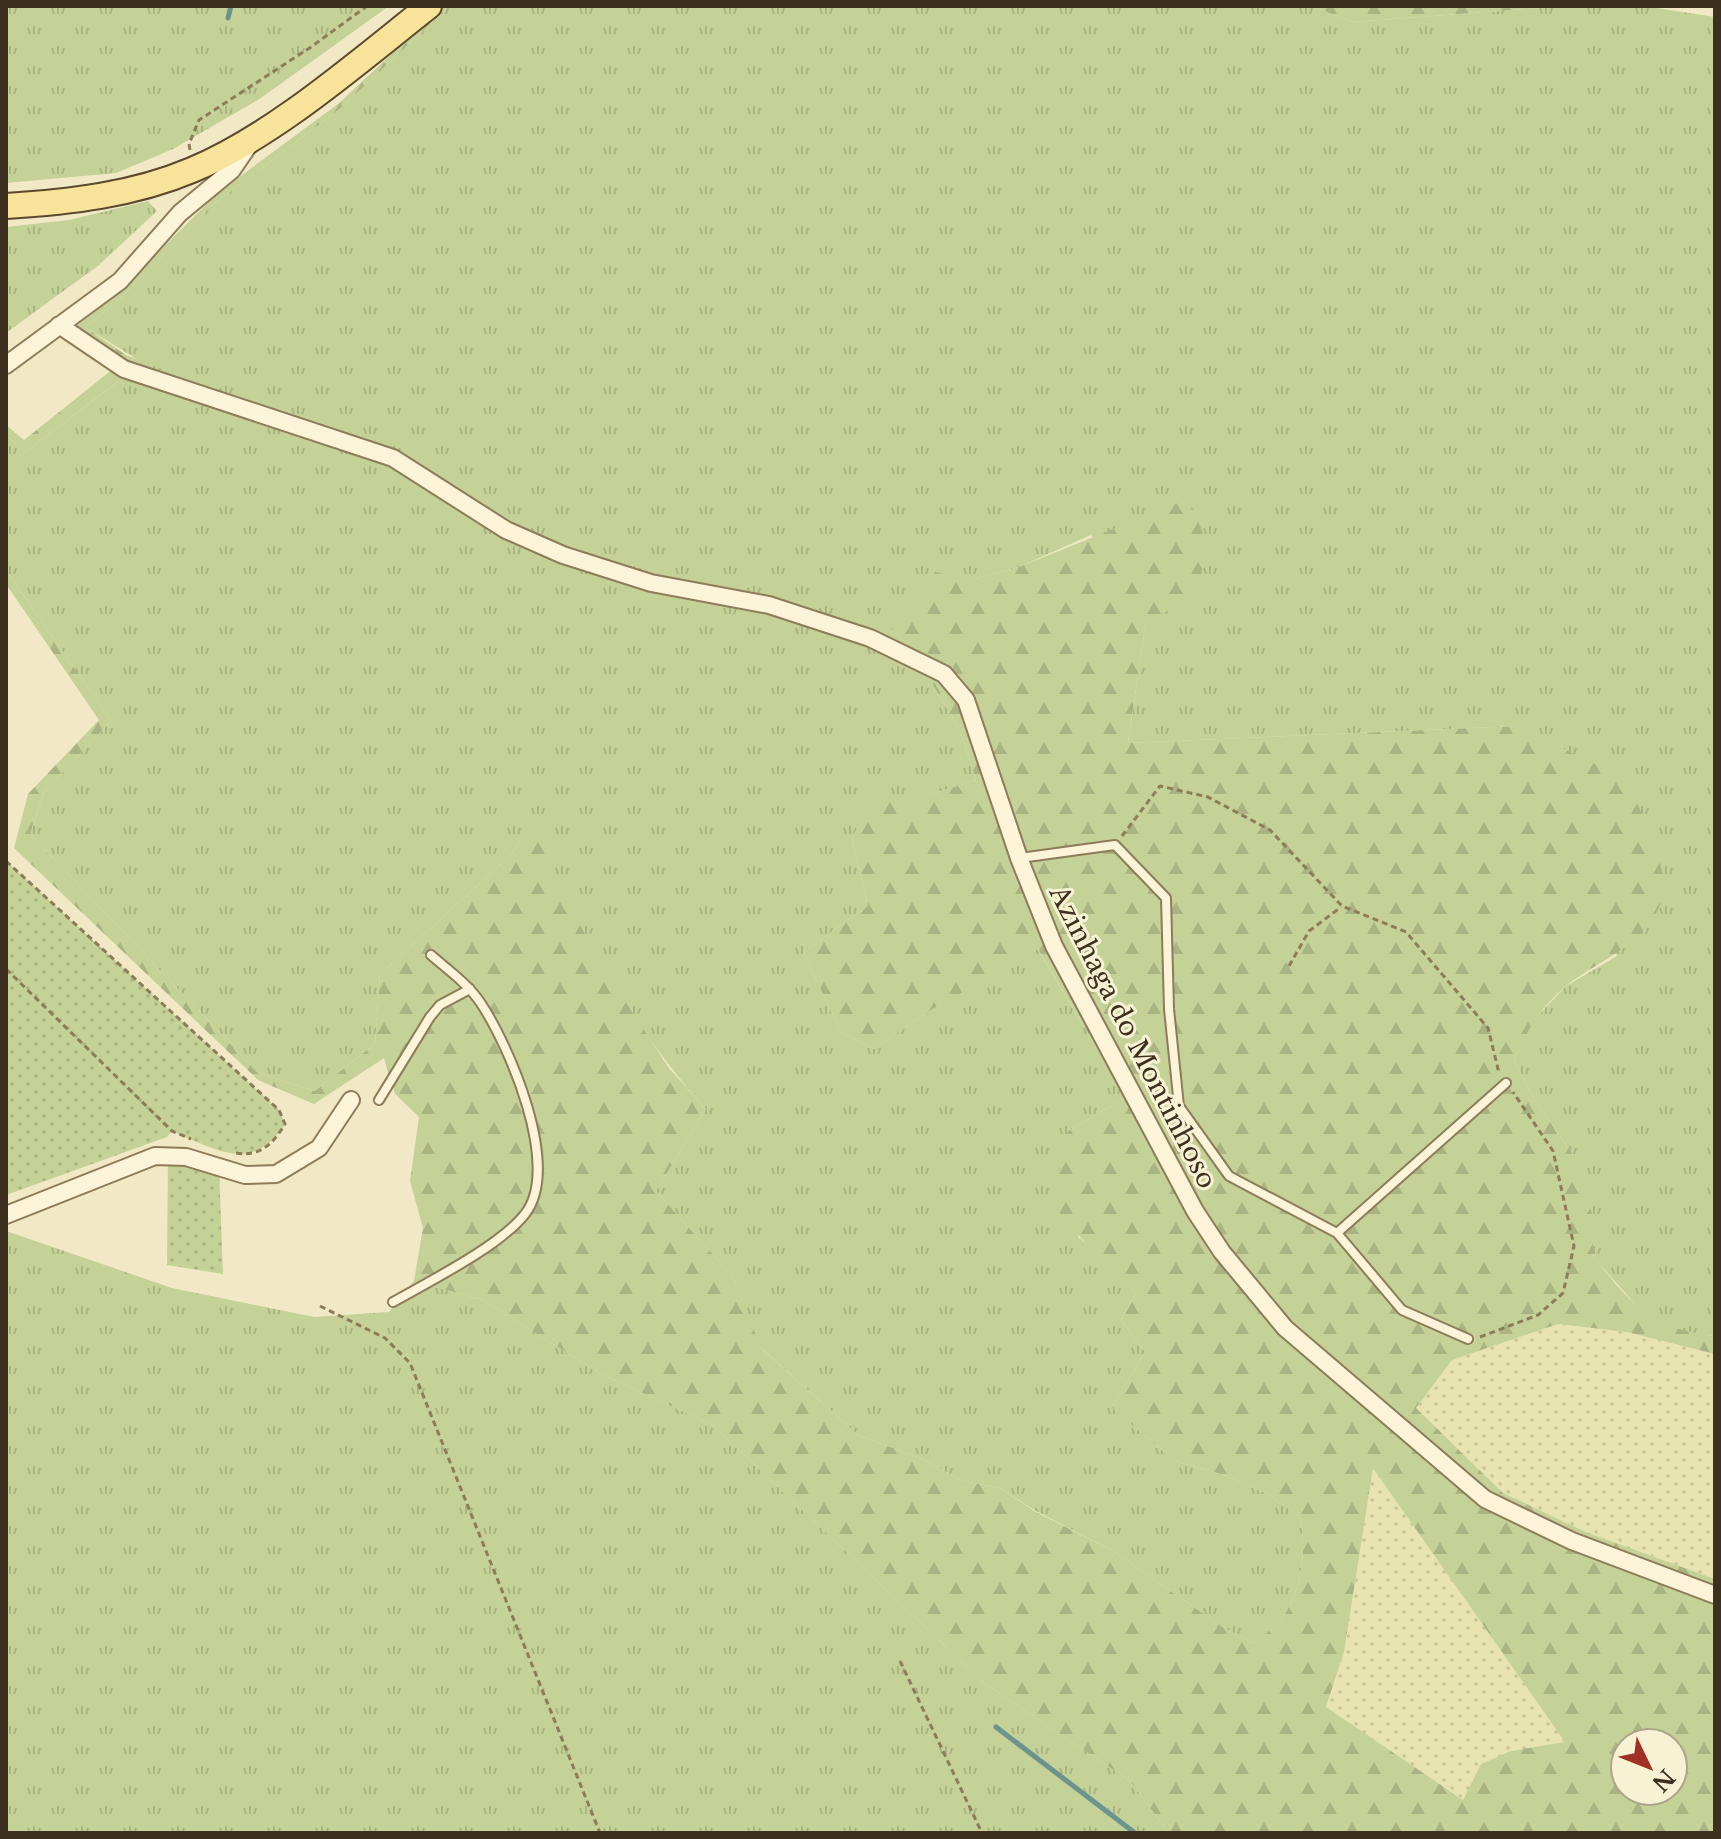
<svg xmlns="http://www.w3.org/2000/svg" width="1721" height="1839" font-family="'Libre Baskerville',serif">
	<defs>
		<pattern id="farmland-dots" width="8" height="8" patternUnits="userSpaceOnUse" patternTransform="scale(2)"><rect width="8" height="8" fill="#e8e4b1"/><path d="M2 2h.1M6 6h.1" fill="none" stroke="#c8c498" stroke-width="1.8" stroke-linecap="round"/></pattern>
		<pattern id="grass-tufts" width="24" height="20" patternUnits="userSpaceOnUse" patternTransform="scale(2)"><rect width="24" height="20" fill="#c4d197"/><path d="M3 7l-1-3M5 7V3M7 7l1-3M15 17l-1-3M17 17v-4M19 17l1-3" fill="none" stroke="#a9b482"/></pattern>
		<pattern id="forest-firs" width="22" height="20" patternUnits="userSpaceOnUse" patternTransform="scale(2)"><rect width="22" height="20" fill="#c4d197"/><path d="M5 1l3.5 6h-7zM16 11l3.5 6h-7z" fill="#a9b482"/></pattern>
		<pattern id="garden-dots" width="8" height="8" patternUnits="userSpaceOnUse" patternTransform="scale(2)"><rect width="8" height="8" fill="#c4d197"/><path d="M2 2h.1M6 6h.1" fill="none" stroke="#a9b482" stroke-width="1.8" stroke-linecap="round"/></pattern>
	</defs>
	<rect width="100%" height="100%" fill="#f1e9c5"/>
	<path fill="url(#farmland-dots)" d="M1558 1324 1627 1332 1715 1354V1579L1588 1533 1503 1493 1416 1408 1452 1360Z
		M1373 1467 1566 1743 1511 1751 1464 1800 1326 1708 1344 1652Z"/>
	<path fill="url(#grass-tufts)" d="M6 6H389L261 98 173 149 116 173 6 183Z
		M449 6H1311L1353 22 1567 6H1643L1715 17V1336L1686 1333 1646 1316 1594 1258 1573 1154 1534 1099 1514 1060 1529 1025 1566 986 1617 956 1517 726 1128 743 1146 621 1091 535 1019 567 975 579 933 685 960 730 976 780 932 794 852 838 868 906 803 952 841 1032 874 1049 931 1010 1037 948 1126 1097 1068 1131 1078 1237 1103 1257 1136 1293 1121 1320 1145 1352 1112 1408 1175 1461 1224 1475 1268 1494 1300 1517C1307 1549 1302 1589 1283 1617 1276 1627 1263 1636 1254 1644L1221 1626 1113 1551 1034 1510 1000 1488 963 1481 920 1458 858 1435 760 1347 733 1277 656 1191 706 1109C667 1066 634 1019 604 969 577 924 557 877 522 839L511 855 380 974 375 1044 315 1091 258 1073 30 834 44 792 111 721 6 570V435L25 452 143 363 85 327 118 301 210 207 341 108Z
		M148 201 157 211 99 265 6 333V227L69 220Z
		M6 1231 172 1288 314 1317 389 1312 414 1281 483 1300 599 1373 713 1425 984 1683 1130 1781 1169 1833H6Z"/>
	<path fill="url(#forest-firs)" fill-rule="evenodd" d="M443 6H449L341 108 210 207 118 301 85 327 126 355 144 362 25 452 6 435V425L24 440 123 361 74 328 113 297 219 192 338 104Z
		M1311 6H1567L1353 22Z
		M1185 500C1213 537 1205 554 1196 598L1146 621 1128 743 1518 726 1627 780C1637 803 1661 855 1663 878 1667 938 1604 956 1566 986 1541 1007 1526 1031 1514 1060L1534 1099 1573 1154 1593 1217V1256C1631 1304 1651 1329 1715 1336V1354L1627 1332 1558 1324 1452 1360 1416 1408 1503 1493 1588 1533 1715 1579V1833H1169L1130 1781 984 1683 713 1425 599 1373 483 1300 414 1281 423 1228 410 1181 419 1117 395 1094 384 1058 314 1104 258 1080 14 848 28 794 99 720 6 584V570L111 721 44 792 30 834 258 1073 315 1091 375 1044 380 974 511 855 522 839 547 840V866L606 972 669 1068 706 1109 656 1191 733 1277 761 1348 858 1435 920 1458 963 1481 1000 1488 1034 1511 1113 1551 1221 1626 1254 1644C1263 1635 1276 1627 1283 1617 1302 1589 1307 1549 1300 1517L1268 1494 1224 1475 1175 1461 1112 1408 1145 1352 1121 1320 1136 1293C1108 1263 1074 1237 1053 1202L1068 1131 1126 1097 1038 949 931 1010 874 1049 841 1032 803 952 868 906 852 838 867 806 932 794 976 780 960 730 933 685 935 674 889 633 935 572 975 579 1019 567ZM1373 1468 1565 1742 1511 1751 1481 1764 1463 1800 1326 1707 1344 1652ZM1625 1743H1673V1791H1625Z"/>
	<path fill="url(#garden-dots)" d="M6 861 279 1110 285 1124C253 1174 216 1150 172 1131L167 1137 6 1195Z
		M168 1155 219 1167 223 1274 167 1265Z"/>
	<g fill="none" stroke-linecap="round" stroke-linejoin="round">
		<path stroke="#6c948e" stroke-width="5" d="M228 18 231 6
			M996 1727 1135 1833"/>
		<defs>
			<path id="lane" d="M1020 858 1115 845 1166 898 1169 1009 1179 1106 1229 1176 1337 1233 1402 1310 1468 1339
				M379 1100 430 1017 440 1005 470 989
				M1337 1233 1506 1083
				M393 1302C430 1281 500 1246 525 1214 562 1167 509 1045 480 1002 467 983 448 970 431 955"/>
			<path id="street" d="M59 325 124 369 393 458 506 530 563 555 651 583 769 605 870 638 944 674 966 700 1019 858 1054 946 1195 1211 1222 1252 1285 1328 1485 1499 1572 1541 1715 1595
				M6 365 120 281 180 213 232 170 249 145
				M6 1215 155 1156 186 1157 245 1175 276 1174 319 1148 351 1100"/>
			<path id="primary" d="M6 206C69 202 133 195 192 170 274 136 359 61 429 6"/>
		</defs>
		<use href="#lane" stroke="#8e7b59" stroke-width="12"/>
		<use href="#street" stroke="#8e7b59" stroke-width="20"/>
		<use href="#primary" stroke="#5c482d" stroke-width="28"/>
		<path stroke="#8e7b59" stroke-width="3" stroke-dasharray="6 4" stroke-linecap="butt" d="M190 150 189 144 199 120 311 47 367 6
			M1122 836 1160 786 1208 797 1270 830 1342 906 1406 932 1488 1028 1499 1073
			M6 861 279 1110 285 1124C273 1144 260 1157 236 1153
			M1289 966 1309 931 1341 907
			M6 969 172 1131 191 1139
			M320 1306 385 1338 410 1363 600 1833
			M1480 1337 1538 1315 1563 1293 1574 1246 1553 1151 1513 1092
			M900 1661 982 1833"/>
		<use href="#lane" stroke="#fbf4d9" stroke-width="8"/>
		<use href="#street" stroke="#fbf4d9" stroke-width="16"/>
		<use href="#primary" stroke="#f7e39a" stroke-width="24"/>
	</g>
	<g text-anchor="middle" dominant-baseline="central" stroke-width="6" stroke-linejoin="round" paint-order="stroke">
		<g font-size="26" fill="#3d301e" stroke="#f8f2d5">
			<text transform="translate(1133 1037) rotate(63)">Azinhaga do Montinhoso</text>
		</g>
	</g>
	<rect width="1721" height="1839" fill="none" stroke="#3d301e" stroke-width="16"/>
	<g transform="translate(1649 1767) rotate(133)"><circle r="38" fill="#f8f2d5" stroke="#ada48c" stroke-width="2"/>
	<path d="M0-6L14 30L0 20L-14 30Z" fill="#a13025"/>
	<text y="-12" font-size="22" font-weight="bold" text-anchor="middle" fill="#3d301e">N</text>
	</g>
</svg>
